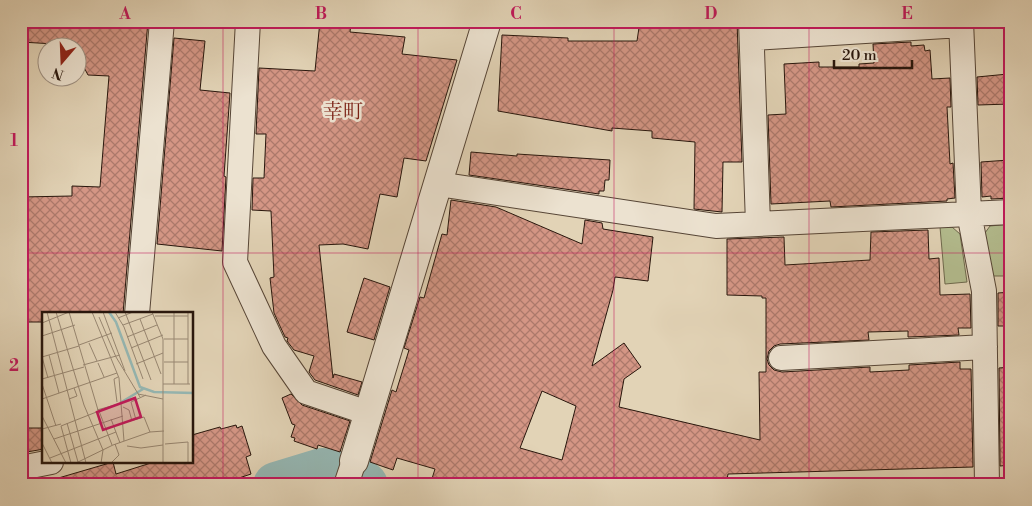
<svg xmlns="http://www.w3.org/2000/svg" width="1032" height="506" font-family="'Libre Bodoni','Noto Serif JP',serif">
	<defs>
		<pattern id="building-cross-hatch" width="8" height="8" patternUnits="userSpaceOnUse" patternTransform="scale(1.25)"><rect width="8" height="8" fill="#d49685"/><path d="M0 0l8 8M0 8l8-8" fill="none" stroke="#ac796b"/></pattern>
	</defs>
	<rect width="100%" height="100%" fill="#e2d3b6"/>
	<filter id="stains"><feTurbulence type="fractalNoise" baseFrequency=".004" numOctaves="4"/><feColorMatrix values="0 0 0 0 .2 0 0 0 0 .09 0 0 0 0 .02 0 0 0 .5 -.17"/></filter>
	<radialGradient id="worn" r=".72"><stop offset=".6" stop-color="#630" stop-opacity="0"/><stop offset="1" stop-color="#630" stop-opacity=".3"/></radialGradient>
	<path fill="#b3bc8e" stroke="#6e694d" d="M1011 224V276H993L982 237 990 226Z
		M940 227H952L960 234 967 282 945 284Z"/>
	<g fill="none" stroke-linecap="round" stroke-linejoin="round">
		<path stroke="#95b7b3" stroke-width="46" d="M276 485 322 471 355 477 365 485"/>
	</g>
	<path fill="url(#building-cross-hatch)" stroke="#28160c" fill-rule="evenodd" d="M21 21H148L123 314H44V322H21V197L72 196V186L100 187 109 76 88 75 78 56V48H72L71 45 21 42Z
		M320 21H344V24H351L350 32 405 37 402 54 457 60 426 161 404 158 397 197 380 194 368 249 343 244 319 245 333 378 334 374 362 382 358 395 315 380 309 372 314 356 294 350 287 341 288 338 285 337 274 313 270 278 274 277 271 211 252 210 253 178H264L266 134H256L259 68 315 71Z
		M640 21H737L742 162H723L722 212 694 209 695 142 652 138V131L612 128V131L498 111 502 35 568 38V41H637Z
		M174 38 205 41 200 90 230 93 224 176 226 177 222 251 157 244Z
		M911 42V46L924 45 925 51 930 50 932 79 950 78 951 107H947L950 164 953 163 955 198 947 199V201L831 207 830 201 771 204 768 115 786 114 784 64 819 62V67H859V64L874 63 873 44Z
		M1008 74 1010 104 978 105 977 77Z
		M471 152 517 156V154L610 160 609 180H605L604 191H599V194L469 175Z
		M1009 160 1011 198 991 199V196L982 197 981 162Z
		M451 200 496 207 582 244 585 220 602 223 603 229 653 237 648 281 615 277 613 290 592 366 624 343 641 367 624 379 619 407 760 440 759 372H766V298H762V296L727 295V239L784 237 785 265 870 260 871 232 928 230 929 259 939 258 940 295 970 294 971 328H958L959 335 908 337V331L868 332 869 340 780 344 774 346 769 351 767 359 769 365 774 370 782 372 870 367V372L909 370V365L960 362V369H971L973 467 728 474 726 485H430L435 469 397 458 393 470 370 462 392 390 396 392 409 350 404 348 420 297 424 298 442 234 447 235ZM542 391 576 406 562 460 520 448Z
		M364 278 390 287 374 340 347 332Z
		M1011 292V326H998V293Z
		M1011 367V465L1000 466 999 368Z
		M291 394 302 405 350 421 340 452 318 445 317 449 294 441 295 438 291 437 295 425 292 424 282 398Z
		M236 425 237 428 242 426 251 455 246 457 251 474 218 485H56L55 479 113 462 116 474 154 462H192V435L220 427 221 429Z
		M21 428H44V449L21 453Z"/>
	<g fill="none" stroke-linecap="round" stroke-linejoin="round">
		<defs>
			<path id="minor" d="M248 21 235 262 274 346 306 392 368 413
				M751 21 758 224
				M961 21 969 213 984 291 987 485
				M752 38 961 25
				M438 184 716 226 1011 212
				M137 314 162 21
				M781 358 985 347
				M21 468 51 462
				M346 485 354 461"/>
			<path id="tertiary" d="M354 461 487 21"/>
		</defs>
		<use href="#minor" stroke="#564536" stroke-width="26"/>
		<use href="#tertiary" stroke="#564536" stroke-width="30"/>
		<use href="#minor" stroke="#ece2d0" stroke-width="24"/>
		<use href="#tertiary" stroke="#ece2d0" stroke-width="28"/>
	</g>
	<path fill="none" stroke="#c2185b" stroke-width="1" stroke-opacity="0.55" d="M223 21V485M418 21V485M614 21V485M809 21V485M21 253H1011"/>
	<g text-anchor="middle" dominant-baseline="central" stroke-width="5" stroke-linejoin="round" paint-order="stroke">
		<g font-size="20" fill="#7a1f14" stroke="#ece2d0">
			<text x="343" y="112">幸町</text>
		</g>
	</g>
	<g transform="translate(42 312)">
		<rect width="151" height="151" fill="#e2d3b6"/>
		<path fill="none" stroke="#95b7b3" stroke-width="2.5" d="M67 0 74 10 98 75 112 80 152 81M78 91 101 77"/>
		<path fill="none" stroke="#988772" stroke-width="1" d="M5 0 44 151M14 0 42 93 61 138 59 151M27 0 56 98M50 0 77 66 82 129M61 0 83 59M73 0 82 15 101 67M83 0 109 68M110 0 121 27V151M132 0V72M146 0V72M113 4H146M57 5 74 45 98 85M76 6 91 0M98 7 119 62M0 11 27 0M81 13 111 2M0 24 33 13M85 25 115 13M122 27H146M47 31 55 49M37 33 70 21M89 36 121 23M7 43 17 81M0 45 37 34M0 45 6 66M122 50H146M56 51 62 65M94 52 121 41M41 53 78 43M0 67 42 55M0 72 14 114M121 72H148M96 82 121 87M0 87 75 61M27 87 35 84 32 76M75 90 72 67 76 65M81 95 87 98 90 109M55 98 80 91M0 104 24 151M69 107 78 131M94 108 89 90 104 83M25 111 36 150M81 111 102 105 108 120M0 117 19 112M12 127 81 104M0 131 10 151M123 132 146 130V151M85 134 99 136 121 133M8 146 74 120M29 151 19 114 57 99 70 133M34 151 71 133 108 120 122 119M69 151 77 143 73 132"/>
		<path fill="#c2185b" fill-opacity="0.15" stroke="#c2185b" stroke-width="2.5" d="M93 86 99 105 61 118 55 100Z"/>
		<rect width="151" height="151" fill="none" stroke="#28160c" stroke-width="2.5"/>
	</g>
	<rect width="1032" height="506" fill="none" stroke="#e2d3b6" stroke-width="55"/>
	<g transform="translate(62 62) rotate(199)"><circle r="24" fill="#ece2d0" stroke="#9e9082"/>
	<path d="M0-4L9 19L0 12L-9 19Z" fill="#8f2418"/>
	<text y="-8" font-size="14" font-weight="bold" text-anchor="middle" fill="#28160c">N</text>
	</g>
	<path d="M834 60v8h78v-8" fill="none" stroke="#28160c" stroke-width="2.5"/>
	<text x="842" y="60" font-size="15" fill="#28160c" stroke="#ece2d0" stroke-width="4" paint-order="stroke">20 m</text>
	<rect x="28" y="28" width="976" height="450" fill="none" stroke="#c2185b" stroke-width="2"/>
	<g font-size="16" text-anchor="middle" font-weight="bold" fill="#c2185b">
		<text x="125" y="19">A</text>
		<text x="321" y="19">B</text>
		<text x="516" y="19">C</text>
		<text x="711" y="19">D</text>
		<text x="907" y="19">E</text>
		<text x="14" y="146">1</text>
		<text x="14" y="371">2</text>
	</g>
	<rect width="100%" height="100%" filter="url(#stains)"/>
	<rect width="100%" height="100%" fill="url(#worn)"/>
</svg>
